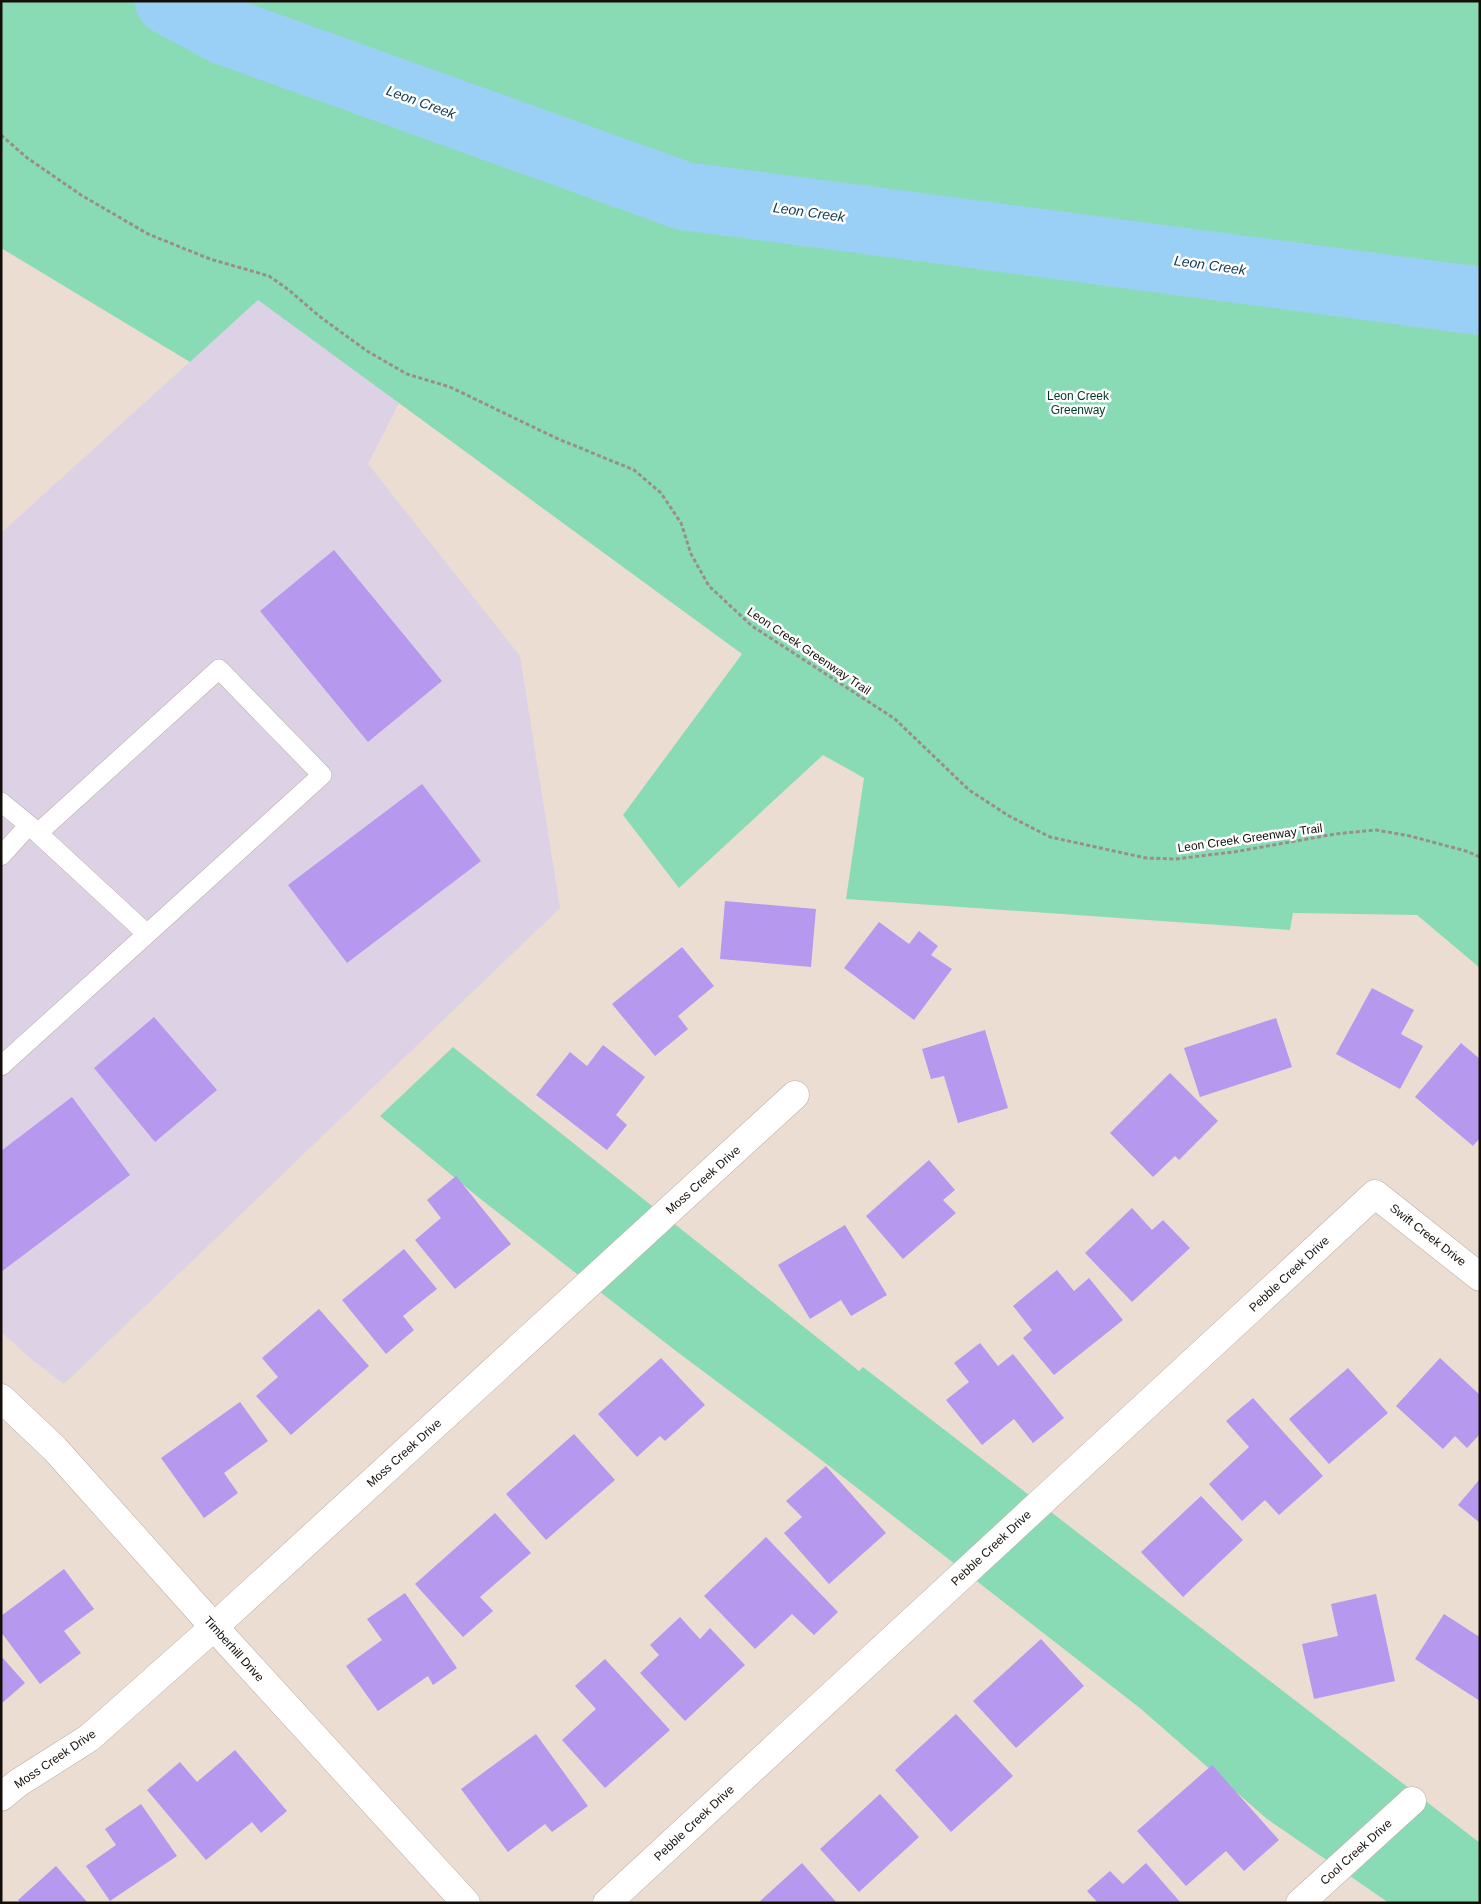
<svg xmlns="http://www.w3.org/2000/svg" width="1481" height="1904" font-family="Arial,sans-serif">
	<rect width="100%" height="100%" fill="#ecddd2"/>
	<path fill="#ddd1e5" d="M258 300 399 403 368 464 520 656 560 908 64 1384 31 1359 1 1332V533Z"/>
	<path fill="#89dbb6" d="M1 1H1480V968L1417 915 1293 913 1290 930 846 899 864 778 823 755 679 888 623 815 742 654 258 300 190 362 1 248V157L3 154 1 152Z
		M453 1047 859 1371 863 1367 1480 1843V1903H1389L1267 1819 1141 1709 811 1452 676 1351 478 1197 380 1116Z"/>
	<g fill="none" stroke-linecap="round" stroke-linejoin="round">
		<path stroke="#9bd0f6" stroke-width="68" d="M169 1 225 31 684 196 1480 301"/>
	</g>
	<path fill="#b698ef" d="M334 550 442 681 368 742 260 611Z
		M422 784 481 861 347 963 288 885Z
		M725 901 816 909 811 967 720 959Z
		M879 922 909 944 919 931 938 946 931 955 952 969 914 1020 844 968Z
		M682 947 714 986 678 1016 688 1029 655 1056 612 1004Z
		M1372 988 1414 1010 1401 1034 1423 1046 1400 1089 1336 1054Z
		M154 1017 217 1090 155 1142 94 1068Z
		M1276 1018 1292 1067 1200 1097 1184 1048Z
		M985 1030 1008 1108 958 1123 944 1076 931 1079 922 1049Z
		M1461 1043 1480 1059V1138L1473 1146 1415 1097Z
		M603 1045 645 1077 616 1115 627 1125 607 1150 536 1095 570 1052 587 1066Z
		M1170 1073 1218 1121 1179 1160 1175 1156 1153 1177 1110 1133Z
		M72 1097 130 1175 1 1272V1151Z
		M929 1160 955 1190 943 1200 956 1213 903 1259 866 1216Z
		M456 1176 511 1244 455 1289 415 1240 441 1218 427 1200Z
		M1132 1208 1152 1230 1163 1220 1190 1248 1132 1302 1085 1253Z
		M845 1225 887 1295 851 1316 841 1300 810 1319 778 1265Z
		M404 1249 437 1289 403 1316 414 1330 386 1354 342 1300Z
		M1057 1270 1074 1291 1089 1278 1123 1320 1054 1375 1023 1338 1032 1330 1013 1306Z
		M319 1309 369 1366 291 1435 256 1396 278 1377 262 1358Z
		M980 1343 998 1366 1013 1354 1064 1418 1033 1443 1014 1419 982 1445 946 1400 969 1382 954 1363Z
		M661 1358 705 1405 665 1441 660 1436 637 1457 598 1414Z
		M1440 1358 1480 1395V1434L1467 1448 1455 1436 1443 1449 1396 1406Z
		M1348 1368 1388 1413 1329 1464 1289 1419Z
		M1253 1398 1323 1476 1279 1515 1265 1500 1242 1521 1209 1484 1249 1447 1226 1421Z
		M240 1402 268 1441 224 1473 238 1493 204 1518 161 1458Z
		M574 1434 615 1480 546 1540 506 1494Z
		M826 1466 886 1533 829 1584 784 1533 802 1517 786 1501Z
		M1480 1479V1523L1458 1505Z
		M1201 1496 1243 1540 1183 1597 1141 1552Z
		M495 1513 531 1553 480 1597 493 1611 463 1637 415 1584Z
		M766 1537 838 1612 814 1635 792 1614 755 1649 704 1596Z
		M64 1569 94 1609 64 1631 81 1653 40 1684 1 1632V1616Z
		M405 1593 457 1668 433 1685 428 1676 378 1711 346 1666 382 1640 367 1619Z
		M1376 1594 1395 1681 1314 1699 1302 1644 1338 1636 1331 1604Z
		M1444 1614 1478 1636 1480 1632V1701L1415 1659Z
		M680 1617 700 1639 710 1628 745 1665 685 1721 640 1673 659 1655 650 1645Z
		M1041 1639 1084 1686 1016 1748 973 1701Z
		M1 1656 25 1683 1 1704Z
		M605 1659 670 1730 605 1788 562 1740 596 1709 575 1686Z
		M956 1714 1013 1776 951 1832 895 1770Z
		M536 1734 588 1806 552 1832 545 1824 508 1852 461 1789Z
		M235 1750 287 1811 261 1833 252 1822 206 1860 147 1790 180 1762 197 1782Z
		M1212 1765 1279 1840 1244 1871 1226 1851 1186 1886 1137 1831Z
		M880 1794 919 1837 859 1892 820 1849Z
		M141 1804 177 1856 110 1901 86 1866 116 1845 105 1829Z
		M802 1863 837 1903H758Z
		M1146 1863 1181 1903H1098L1087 1891 1110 1871 1123 1884Z
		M56 1866 88 1903H20L18 1900Z"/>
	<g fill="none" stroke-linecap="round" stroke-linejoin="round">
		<defs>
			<path id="lane" d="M1 802 29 825 1 856
				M38 833 219 669 322 775 147 934
				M1 1066 147 934 29 825"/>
			<path id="street" d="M1 1797 18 1783 89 1738 214 1627 795 1095
				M607 1903 1375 1194 1480 1277
				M1300 1903 1412 1801"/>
			<path id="secondary" d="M1 1398 55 1449 214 1627 466 1903"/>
		</defs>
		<use href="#lane" stroke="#bdaea4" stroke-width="20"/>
		<use href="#street" stroke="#bdaea4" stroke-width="29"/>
		<use href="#secondary" stroke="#bdaea4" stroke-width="29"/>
		<path stroke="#9a8f87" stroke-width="3" stroke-dasharray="4 2.5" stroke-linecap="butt" d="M1 135 26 157 81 195 148 234 210 259 269 276 289 290 319 316 367 351 407 374 450 387 556 438 634 470 661 493 681 523 691 554 709 586 752 626 895 719 969 790 1009 816 1050 837 1146 858 1175 859 1234 852 1335 834 1376 830 1410 836 1466 851 1480 857"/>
		<use href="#lane" stroke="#fff" stroke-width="19"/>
		<use href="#street" stroke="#fff" stroke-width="28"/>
		<use href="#secondary" stroke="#fff" stroke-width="28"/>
	</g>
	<g text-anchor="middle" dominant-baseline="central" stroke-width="5" stroke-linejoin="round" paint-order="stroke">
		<g font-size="12" fill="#023825" stroke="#fff">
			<text x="1078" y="396">Leon Creek<tspan x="1078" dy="14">Greenway</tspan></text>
		</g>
		<g font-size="12" fill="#130e0a" stroke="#fff">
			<text transform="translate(809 651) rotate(34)">Leon Creek Greenway Trail</text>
			<text transform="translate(1250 838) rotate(-8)">Leon Creek Greenway Trail</text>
			<text transform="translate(703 1180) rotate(-42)">Moss Creek Drive</text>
			<text transform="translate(1428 1235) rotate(38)">Swift Creek Drive</text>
			<text transform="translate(1289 1274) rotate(-43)">Pebble Creek Drive</text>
			<text transform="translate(404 1453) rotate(-42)">Moss Creek Drive</text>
			<text transform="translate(991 1548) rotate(-43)">Pebble Creek Drive</text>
			<text transform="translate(234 1649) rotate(48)">Timberhill Drive</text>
			<text transform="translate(55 1759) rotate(-34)">Moss Creek Drive</text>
			<text transform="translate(694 1823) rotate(-43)">Pebble Creek Drive</text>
			<text transform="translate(1356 1852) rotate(-42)">Cool Creek Drive</text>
		</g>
		<g font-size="14" font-style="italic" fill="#103952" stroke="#fff">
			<text transform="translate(421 102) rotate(20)">Leon Creek</text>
			<text transform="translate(809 212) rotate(8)">Leon Creek</text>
			<text transform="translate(1210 265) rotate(8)">Leon Creek</text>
		</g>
	</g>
	<rect width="1481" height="1904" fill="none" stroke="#130e0a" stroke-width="5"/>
</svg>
